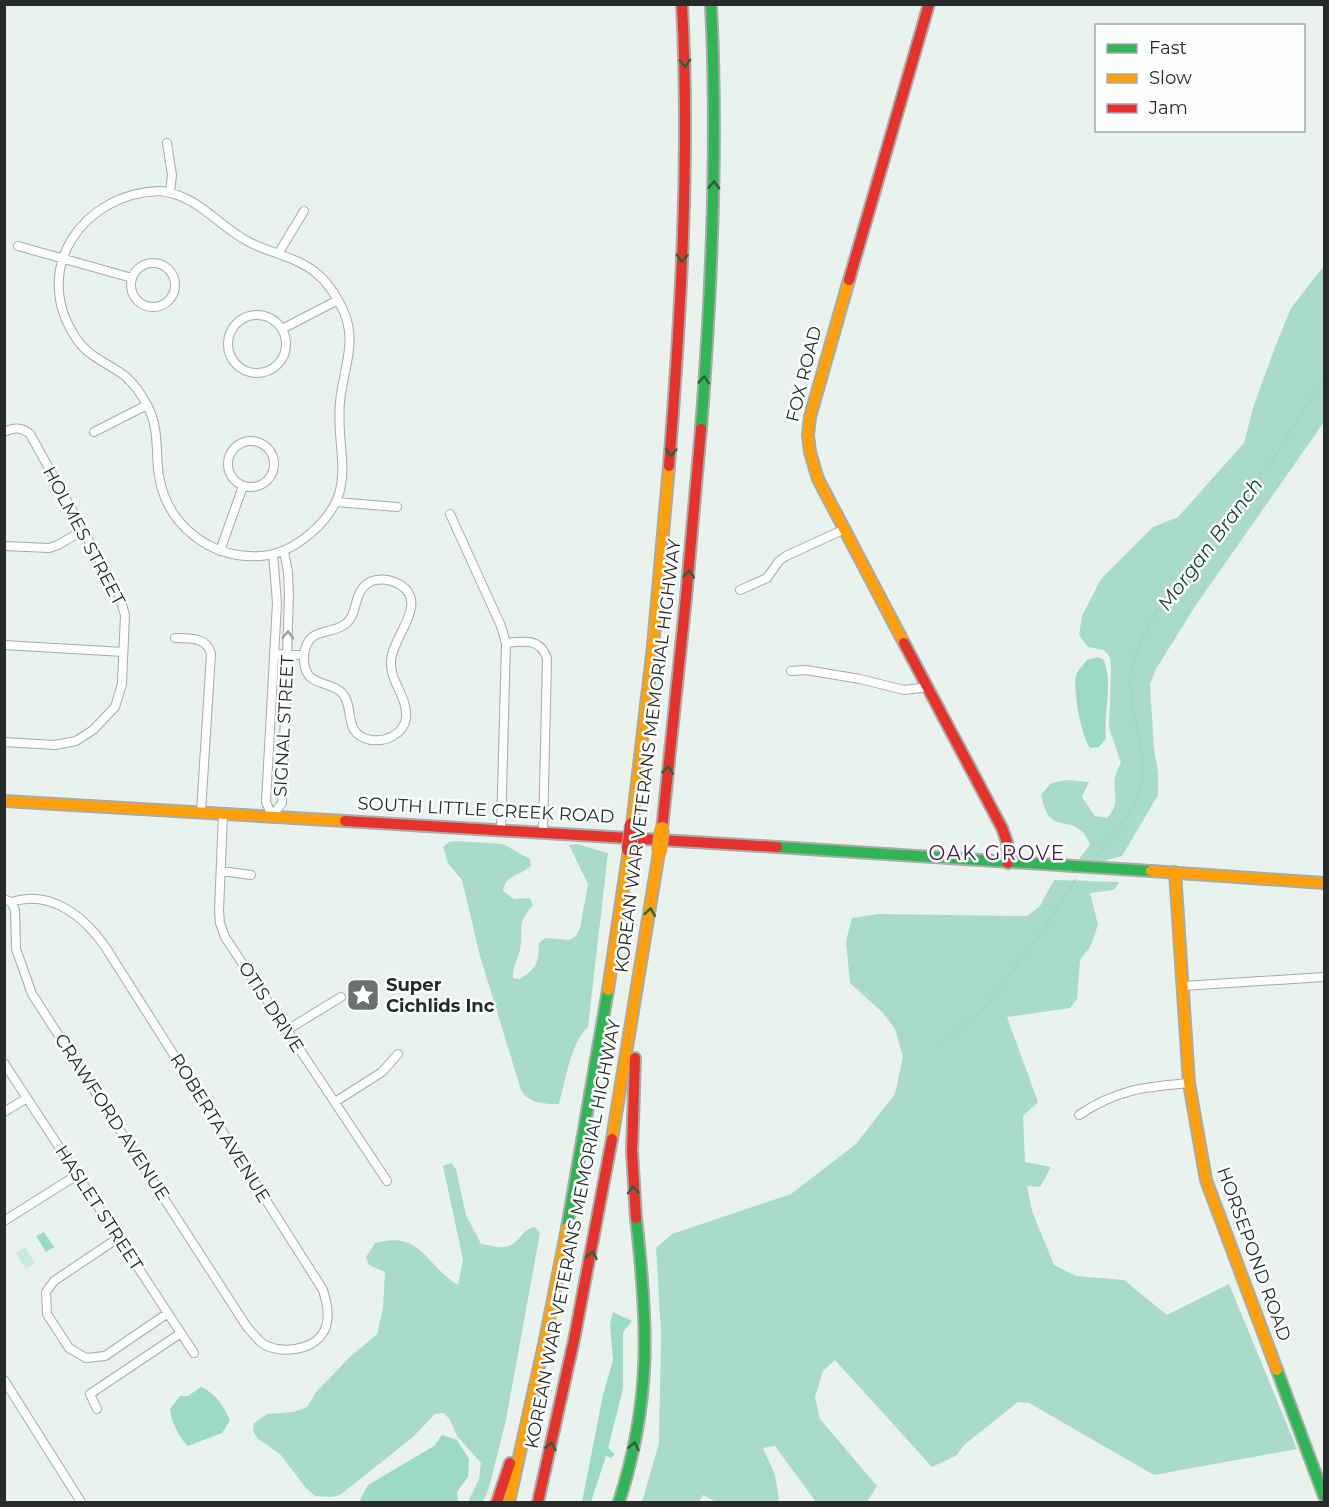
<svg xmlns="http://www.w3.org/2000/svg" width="1329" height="1507" font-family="Montserrat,sans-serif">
	<rect width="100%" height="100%" fill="#eaf2ee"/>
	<path fill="#c7eadc" d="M25 1247 35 1263 26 1269 16 1253Z"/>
	<path fill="#aadbca" d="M1324 266V422L1196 605 1156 669 1150 684 1154 749 1158 772V795L1122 856 1105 861 1079 859 1090 845C1079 814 1057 832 1047 813 1044 808 1043 801 1041 795L1051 783 1067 780 1089 782 1082 797 1095 816 1107 818C1126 798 1105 788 1121 763L1109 728 1111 670 1110 657 1104 650 1088 647 1079 635 1082 616 1101 579 1153 527 1178 517 1244 443 1253 408 1275 347 1291 308Z
		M457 841 503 844 530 859 531 866C521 876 505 874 503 891L514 899 530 898 533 905C515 926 524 927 520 950 518 960 512 967 513 978L520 979C538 967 538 963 539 943L545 938 569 940 576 936 580 928 588 884 569 845 577 844 608 853 588 1027C571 1041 565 1083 559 1104 544 1104 529 1104 521 1090L480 956 462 880 448 863 443 847 449 842Z
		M1054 880 1119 882 1114 890 1090 893 1098 925 1090 947 1080 960 1077 999 1070 1008 1007 1017 1038 1102 1023 1116 1025 1162 1051 1167 1040 1187 1027 1186 1032 1211 1054 1265 1076 1276 1124 1280 1167 1315 1229 1284 1297 1449 1154 1475 1029 1403 1018 1402 964 1445 957 1455 932 1467 835 1360 823 1371 815 1397 820 1419 877 1486 867 1502H816L775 1446 763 1448 775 1475 779 1500 772 1502H716L703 1495 699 1502H642L659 1443 661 1332 656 1248 672 1234 791 1194 856 1144 895 1094 903 1057 895 1029 883 1013 850 983 846 941 852 918 879 914 1027 916 1040 906Z
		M451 1163 456 1169 466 1215 481 1244C489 1245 503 1250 511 1245 521 1239 523 1229 535 1227L540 1233 506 1420 489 1488 483 1502H468L479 1479 481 1463 457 1436 450 1420 444 1413 435 1414 413 1437 340 1495 332 1497 315 1496 306 1488 280 1454 258 1439 253 1431 254 1423 267 1414 293 1412 307 1407 316 1392 351 1356 377 1334 383 1309 385 1272 369 1265 366 1257 375 1243C422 1230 425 1265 458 1285L463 1260 443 1166Z"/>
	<path fill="#9ddac4" d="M1098 657 1103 659C1114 682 1103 712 1106 738L1099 747 1090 748C1081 735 1073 691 1076 676 1077 671 1083 665 1087 660Z
		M44 1232 54 1247 46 1252 36 1236Z
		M613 1312 632 1321 623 1332V1389L608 1448 615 1454 611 1458 606 1456 591 1502H582L603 1395 613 1360 610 1324Z
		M201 1387C217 1394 223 1406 230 1420L222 1433 188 1446C180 1439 170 1419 170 1409L180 1396H188Z
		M442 1435 457 1440 469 1459 468 1477 457 1492 458 1502H362L360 1500 368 1485 434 1446Z"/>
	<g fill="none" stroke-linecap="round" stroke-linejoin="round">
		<path stroke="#9ddac4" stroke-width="2" d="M1097 855C1113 834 1135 812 1141 786 1150 744 1119 696 1135 655 1162 586 1218 535 1261 476 1284 445 1304 409 1324 376
			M942 1042 983 1010 1045 927 1075 880"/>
		<defs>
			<path id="street" d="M167 143 172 175 170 192
				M160 191C200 196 216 225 249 242 270 253 296 257 315 272 328 282 336 295 343 310 358 342 343 369 340 402 335 455 361 490 311 533 296 546 280 555 260 556 210 559 167 525 159 476 155 451 160 429 147 405 142 395 134 384 125 376 108 363 88 357 76 338 30 270 82 193 160 191Z
				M18 246 132 278
				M278 254 304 211
				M131 285a22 22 0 1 1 44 0a22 22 0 1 1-44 0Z
				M228 344a29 29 0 1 1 58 0a29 29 0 1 1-58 0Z
				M282 329 338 300
				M4 432C14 427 21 427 30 434L119 595 125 615 122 684 115 707 93 730 76 741 55 745 4 742
				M94 432 147 405
				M228 464a23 23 0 1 1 46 0a23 23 0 1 1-46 0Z
				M336 502 397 507
				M450 514 501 626 506 643 501 830
				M4 546 49 548 58 545 82 531
				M220 551 243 486
				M273 554 277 603 266 802 272 816 282 803 289 596 288 572 284 551
				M740 590 767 578 779 561 786 556 845 529
				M175 638C189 638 207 637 211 654L201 812
				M506 643C523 641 540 638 547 658L543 832
				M4 645 123 652
				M274 654 304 655C302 689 329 679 342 693 356 708 341 734 371 740 379 741 386 740 393 736 400 732 405 726 406 718 408 697 390 682 391 662 391 637 431 603 399 584 391 580 381 578 372 581 351 590 360 615 344 625 326 636 308 627 304 655
				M791 671 806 670 860 679 904 690 928 687
				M223 813 219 911 220 923 225 937 387 1181
				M221 871 251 875
				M4 899 11 902 15 910 16 949 32 994 247 1327C253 1333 259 1343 267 1346 288 1355 323 1348 327 1322 329 1310 326 1301 323 1290L106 948C85 917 51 889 11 902
				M1183 986 1324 977
				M287 1030 341 997
				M4 1063 194 1353
				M335 1102 382 1072 398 1054
				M4 1112 27 1098
				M1079 1115C1117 1089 1145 1087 1189 1083
				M4 1221 77 1175
				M118 1238 54 1281 46 1292 47 1314 69 1348 86 1358 105 1356 168 1313
				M4 1380 81 1502
				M97 1409 90 1394 181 1333"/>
			<path id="fast" d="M701 429C712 288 718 146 711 4
				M777 847 1151 871
				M567 1228 608 990
				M1277 1370 1324 1496
				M619 1502C652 1400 648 1323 636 1218"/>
			<path id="slow" d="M849 280 810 417 808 435 810 452 818 479 904 643
				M4 801 345 821
				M632 825 653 646 669 466
				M1151 871 1324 883
				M1175 872 1189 1083 1206 1180 1277 1370
				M608 990 629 849
				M612 1139 659 852
				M509 1502 545 1340 567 1228"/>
			<path id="jam" d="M849 280 929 4
				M669 466C681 312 690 158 682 4
				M904 643 1002 828 1007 842 1008 863
				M345 821 777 847
				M662 829 686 598 701 429
				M635 1058 632 1151 636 1218
				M497 1502 510 1463
				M538 1502 574 1340 612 1139"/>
		</defs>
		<use href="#street" stroke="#a6aca9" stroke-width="10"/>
		<use href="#fast" stroke="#a6aca9" stroke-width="14"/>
		<use href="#slow" stroke="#a6aca9" stroke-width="14"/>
		<use href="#jam" stroke="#a6aca9" stroke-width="14"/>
		<use href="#street" stroke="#fcfdfc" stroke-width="8"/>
		<use href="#fast" stroke="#30b455" stroke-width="10"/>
		<use href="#slow" stroke="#ff9f0a" stroke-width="10"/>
		<use href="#jam" stroke="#e5322d" stroke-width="10"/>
		<defs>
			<path id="slow-bridge" d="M659 852 662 829"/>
			<path id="jam-bridge" d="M629 849 632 825"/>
		</defs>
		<use href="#slow-bridge" stroke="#a6aca9" stroke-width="16" stroke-linecap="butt"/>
		<use href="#jam-bridge" stroke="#a6aca9" stroke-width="16" stroke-linecap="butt"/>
		<use href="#slow-bridge" stroke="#ff9f0a" stroke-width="14"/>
		<use href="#jam-bridge" stroke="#e5322d" stroke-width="14"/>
	</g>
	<defs><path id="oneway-chevron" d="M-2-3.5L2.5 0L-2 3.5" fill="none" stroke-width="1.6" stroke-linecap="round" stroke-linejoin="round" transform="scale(1.5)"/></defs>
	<g stroke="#2b623b">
		<use href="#oneway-chevron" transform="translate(685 63) rotate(88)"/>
		<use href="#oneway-chevron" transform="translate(714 185) rotate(-88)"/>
		<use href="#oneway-chevron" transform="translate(682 258) rotate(92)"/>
		<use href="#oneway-chevron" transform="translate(704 380) rotate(-86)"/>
		<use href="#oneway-chevron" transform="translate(671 452) rotate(95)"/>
		<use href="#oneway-chevron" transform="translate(689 574) rotate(-85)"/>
		<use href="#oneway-chevron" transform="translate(668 770) rotate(-84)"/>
		<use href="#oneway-chevron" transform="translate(650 912) rotate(-82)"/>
		<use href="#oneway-chevron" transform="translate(633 1190) rotate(-94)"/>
		<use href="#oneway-chevron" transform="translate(592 1255) rotate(-79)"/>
		<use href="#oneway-chevron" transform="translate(551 1446) rotate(-77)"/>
		<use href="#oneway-chevron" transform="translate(634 1446) rotate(-78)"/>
	</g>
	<use stroke="#9c9e9d" href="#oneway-chevron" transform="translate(288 635) rotate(-88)"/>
	<defs>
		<symbol id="sight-square" viewBox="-11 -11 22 22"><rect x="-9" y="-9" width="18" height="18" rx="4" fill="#6b716e" stroke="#fcfffe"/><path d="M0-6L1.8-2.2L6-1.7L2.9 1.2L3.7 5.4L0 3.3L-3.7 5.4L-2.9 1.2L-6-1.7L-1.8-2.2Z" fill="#fff"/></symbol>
	</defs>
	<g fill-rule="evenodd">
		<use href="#sight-square" x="344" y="976" width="38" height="38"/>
	</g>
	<g text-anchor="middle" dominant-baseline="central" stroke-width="5" stroke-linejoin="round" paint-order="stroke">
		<g font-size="18" fill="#272b29" stroke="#fcfffe">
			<text transform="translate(804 374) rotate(-76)">FOX ROAD</text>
			<text transform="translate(84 536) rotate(62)">HOLMES STREET</text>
			<text transform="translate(284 726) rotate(-87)">SIGNAL STREET</text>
			<text transform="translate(648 756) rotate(-83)">KOREAN WAR VETERANS MEMORIAL HIGHWAY</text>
			<text transform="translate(486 810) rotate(3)">SOUTH LITTLE CREEK ROAD</text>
			<text transform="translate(271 1007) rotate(57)">OTIS DRIVE</text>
			<text transform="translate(112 1117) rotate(57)">CRAWFORD AVENUE</text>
			<text transform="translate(220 1128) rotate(58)">ROBERTA AVENUE</text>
			<text transform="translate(99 1208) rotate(57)">HASLET STREET</text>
			<text transform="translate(573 1234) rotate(-79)">KOREAN WAR VETERANS MEMORIAL HIGHWAY</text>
			<text transform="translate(1254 1254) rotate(70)">HORSEPOND ROAD</text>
		</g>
		<g font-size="18" font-weight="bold" fill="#272b29" stroke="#fcfffe" text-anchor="start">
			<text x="386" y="985">Super<tspan x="386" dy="21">Cichlids Inc</tspan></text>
		</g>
		<g font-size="20" font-style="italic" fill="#204539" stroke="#fcfffe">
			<text transform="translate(1210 544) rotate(-53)">Morgan Branch</text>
		</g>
		<g font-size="20" letter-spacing="1.5" fill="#451b4f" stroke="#fcfffe">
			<text x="997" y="853">OAK GROVE</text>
		</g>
	</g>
	<rect width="1329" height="1507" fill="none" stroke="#272b29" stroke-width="12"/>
	<rect x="1095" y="24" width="210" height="108" fill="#fcfffe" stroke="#a7aaa9" stroke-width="1.5"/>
	<rect x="1107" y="44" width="30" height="9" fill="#30b455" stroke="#a7aaa9" stroke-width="1.5"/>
	<text x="1149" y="54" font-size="18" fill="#272b29">Fast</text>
	<rect x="1107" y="74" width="30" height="9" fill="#ff9f0a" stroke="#a7aaa9" stroke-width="1.5"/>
	<text x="1149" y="84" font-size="18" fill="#272b29">Slow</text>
	<rect x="1107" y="104" width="30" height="9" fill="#e5322d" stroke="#a7aaa9" stroke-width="1.5"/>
	<text x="1149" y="114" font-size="18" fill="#272b29">Jam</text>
</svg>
